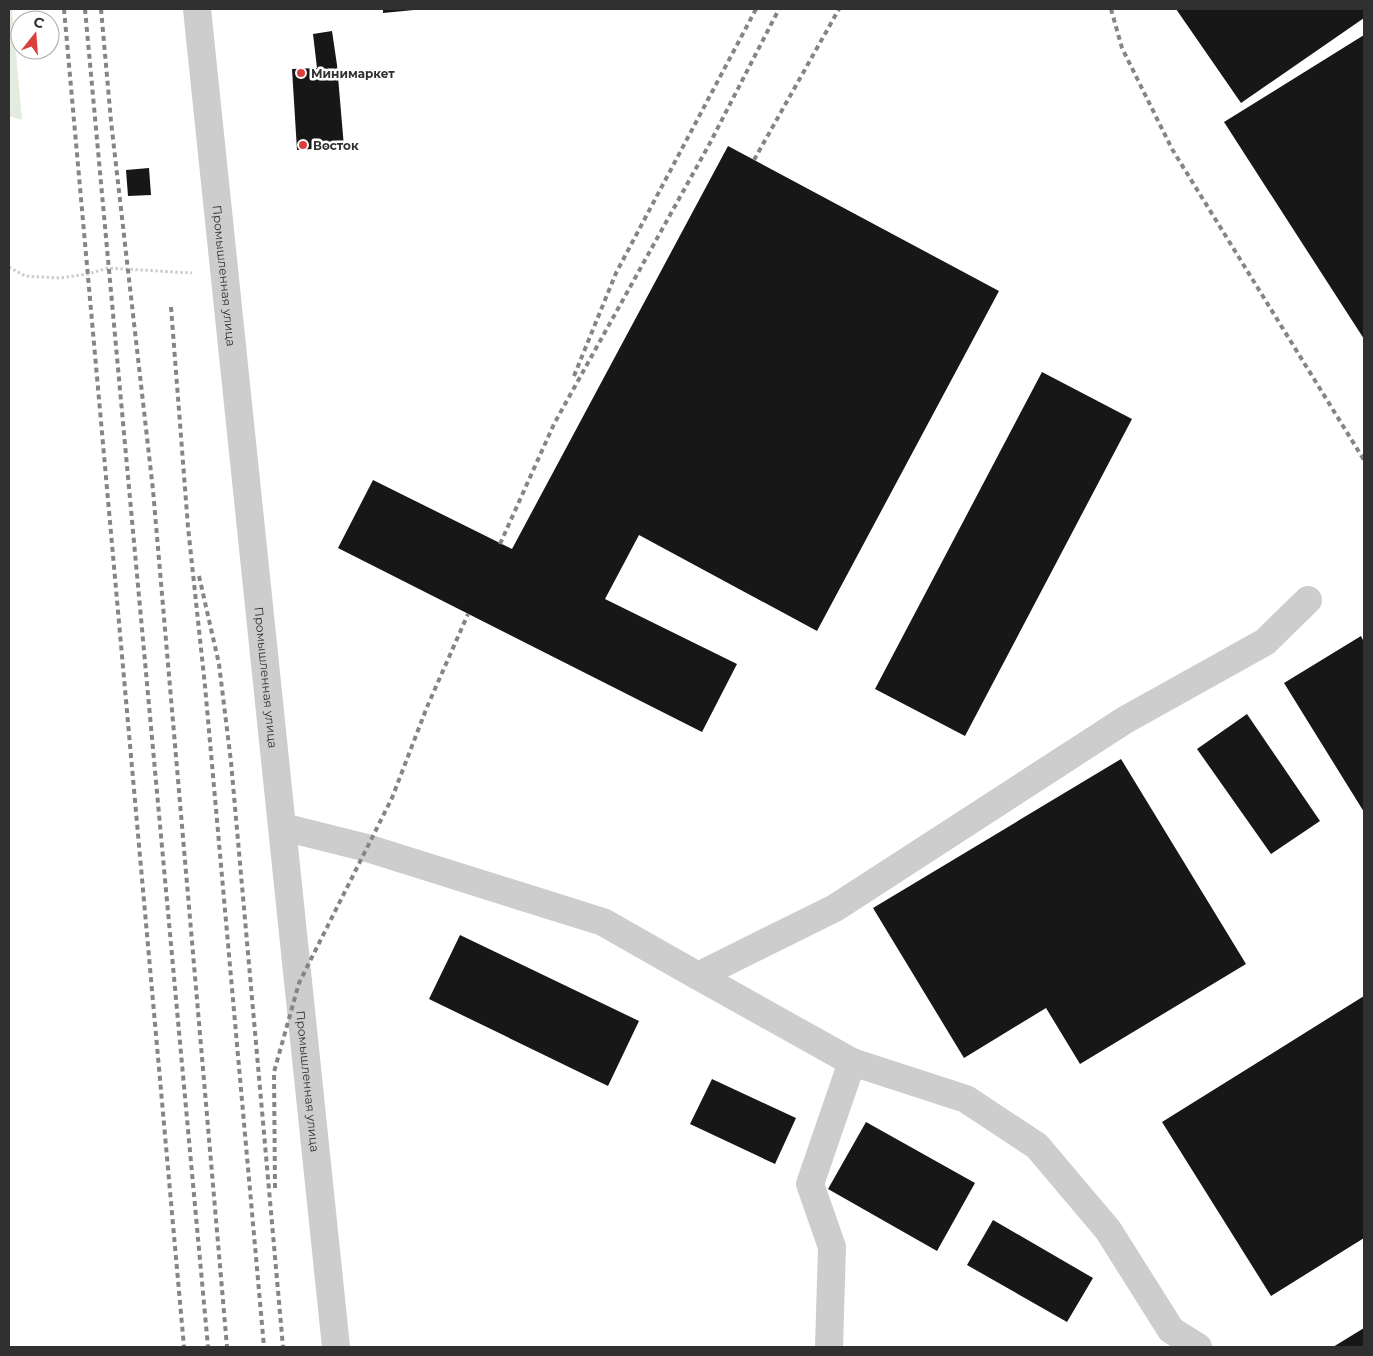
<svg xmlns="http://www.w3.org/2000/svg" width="1373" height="1356" font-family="Montserrat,sans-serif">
	<rect width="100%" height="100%" fill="#fff"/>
	<path fill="#e4ecde" d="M9 9H12L22 120 9 116Z"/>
	<path fill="#171717" d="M383 9H414V10L383 13Z
		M1176 9H1364V18L1241 103Z
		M332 31 337 65 344 147 297 150 292 69 317 68 313 34Z
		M1364 35V339L1224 122Z
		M728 146 999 291 817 631 639 535 605 599 737 664 702 732 338 548 373 480 512 549Z
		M149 168 151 195 128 196 126 170Z
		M1042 372 1132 419 965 736 875 689Z
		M1361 636 1364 642V812L1284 683Z
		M1247 714 1320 821 1271 854 1197 749Z
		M1121 759 1246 964 1080 1064 1046 1008 964 1058 873 908Z
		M460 935 639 1021 608 1086 429 999Z
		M1364 996V1238L1271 1296 1162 1122Z
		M712 1079 796 1118 775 1164 690 1124Z
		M866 1122 975 1183 937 1251 828 1189Z
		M993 1220 1093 1278 1067 1322 967 1265Z
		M1364 1328V1347H1333Z"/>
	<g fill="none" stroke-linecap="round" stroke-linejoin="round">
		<path stroke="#cdcdcd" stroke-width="3" stroke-dasharray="2.5 2.5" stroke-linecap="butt" d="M9 267 25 276 60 278 88 274 108 268 192 273"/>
		<g stroke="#cdcdcd" stroke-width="28">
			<path id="s1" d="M197 9 336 1347"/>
			<path d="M283 827 367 848 603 922 698 976 835 908 1125 720 1265 642 1308 600"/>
			<path d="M698 976 852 1062 966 1099 1037 1146 1108 1230 1171 1330 1198 1347"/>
			<path d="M829 1347 832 1247 810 1184 852 1062"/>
		</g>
		<path stroke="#858585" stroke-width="4" stroke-dasharray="5 4" stroke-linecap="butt" d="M64 9 184 1347
			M85 9 208 1347
			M101 9 111 121 153 490 227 1347
			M1111 9 1122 48 1172 149 1364 460
			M754 160 839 9
			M171 307 188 527 205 686 264 1347
			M574 376 616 273 756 9
			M500 544 554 424 710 143 779 9
			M199 576 219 664 231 762 283 1347
			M275 1188 274 1072 299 983 392 798 427 707 468 614"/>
	</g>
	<g fill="#db3f3d" stroke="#fff" stroke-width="2">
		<circle cx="301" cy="73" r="5"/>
		<circle cx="303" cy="145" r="5"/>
	</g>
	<g text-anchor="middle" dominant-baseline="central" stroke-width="5" stroke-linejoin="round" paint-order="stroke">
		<g font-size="12" font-weight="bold" fill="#303030" stroke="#fff" text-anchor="start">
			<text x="311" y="73">Минимаркет</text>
			<text x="313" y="145">Восток</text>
		</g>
		<g font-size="12" fill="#303030" stroke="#fff">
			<text stroke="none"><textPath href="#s1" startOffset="268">Промышленная улица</textPath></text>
			<text stroke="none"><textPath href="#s1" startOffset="672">Промышленная улица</textPath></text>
			<text stroke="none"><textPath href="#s1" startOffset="1078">Промышленная улица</textPath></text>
		</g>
	</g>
	<rect width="1373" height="1356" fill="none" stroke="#303030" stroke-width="20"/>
	<g transform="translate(35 35) rotate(17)"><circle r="24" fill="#ffffff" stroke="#acacac"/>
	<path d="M0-4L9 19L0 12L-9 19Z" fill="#db3f3d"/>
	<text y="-8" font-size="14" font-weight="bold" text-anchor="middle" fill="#303030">С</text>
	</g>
</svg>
